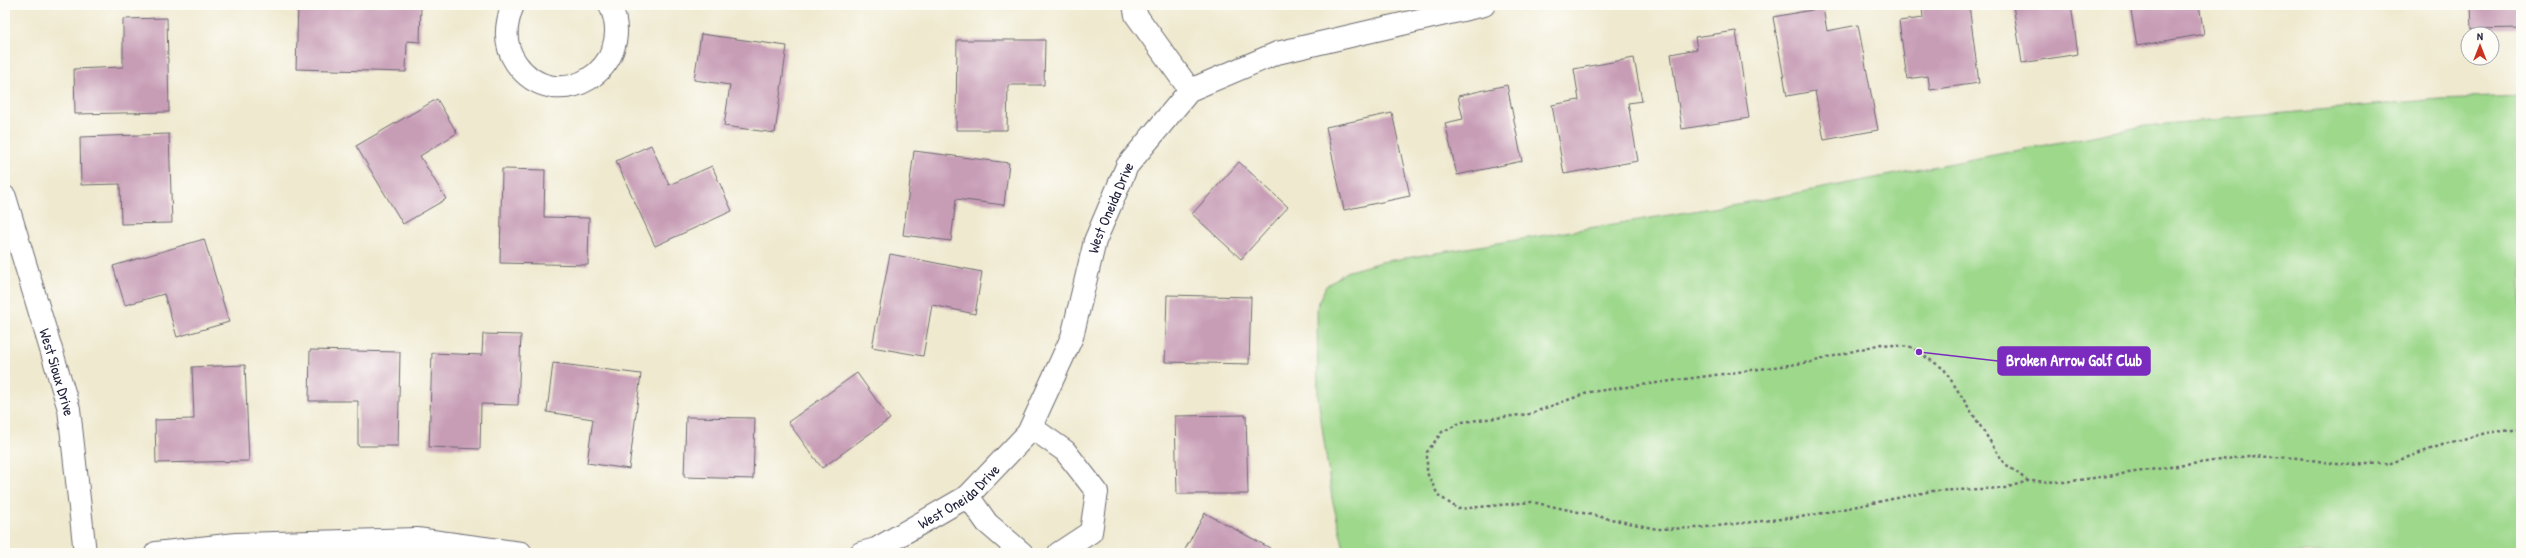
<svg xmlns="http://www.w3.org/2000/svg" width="2526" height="558" font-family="'Patrick Hand',sans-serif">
	<rect width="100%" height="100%" fill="#fdfcf7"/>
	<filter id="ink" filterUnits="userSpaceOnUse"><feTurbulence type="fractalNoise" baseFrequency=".025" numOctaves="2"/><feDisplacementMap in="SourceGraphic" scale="8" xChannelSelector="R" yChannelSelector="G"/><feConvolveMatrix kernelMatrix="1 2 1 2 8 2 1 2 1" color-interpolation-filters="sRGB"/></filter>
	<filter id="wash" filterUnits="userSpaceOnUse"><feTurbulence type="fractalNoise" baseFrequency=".012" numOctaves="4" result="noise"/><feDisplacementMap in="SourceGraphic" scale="16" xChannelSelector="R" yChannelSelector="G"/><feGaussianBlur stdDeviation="0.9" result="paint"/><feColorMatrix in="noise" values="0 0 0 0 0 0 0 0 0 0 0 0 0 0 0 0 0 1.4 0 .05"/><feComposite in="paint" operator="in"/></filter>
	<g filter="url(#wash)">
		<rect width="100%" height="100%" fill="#efe9cf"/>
		<path fill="#9dd88b" stroke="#607d63" d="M2521 96V553H1345L1332 498 1318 398 1317 307 1326 286 1346 272 1381 262 1761 200 2144 126 2439 99Z"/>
		<g id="blocks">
			<path fill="#c79db6" d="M298 5H421L420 42 407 41 406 72 296 69Z
				M1922 5H1969L1979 83 1930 90 1928 76 1907 79 1899 21 1923 18Z
				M2013 5H2071L2078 54 2022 63Z
				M2130 5H2199L2204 34 2137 46Z
				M2471 5H2521V28L2472 29Z
				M1823 8 1827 31 1858 25 1878 130 1824 140 1815 91 1787 96 1773 17Z
				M167 18 169 112 75 114 74 69 123 67V19Z
				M1736 31 1749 118 1682 129 1671 54 1697 49 1695 37Z
				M701 34 787 46 775 133 724 126 730 85 694 80Z
				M957 40H1045L1044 85H1008L1007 130H956Z
				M1634 58 1642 101 1628 103 1638 161 1564 174 1552 105 1579 100 1574 69Z
				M1507 85 1522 161 1457 175 1445 123 1463 119 1458 96Z
				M437 99 457 133 420 156 446 199 403 224 356 146Z
				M1392 113 1410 196 1344 210 1326 127Z
				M169 134 172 223 121 224 120 184 81 185 80 137Z
				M651 145 669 185 712 166 732 211 655 246 616 161Z
				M914 151 1009 163 1004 205 956 199 951 241 903 235Z
				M1239 162 1288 207 1241 259 1192 214Z
				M502 169 545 170 544 217 589 218 588 265 500 263Z
				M204 239 229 322 177 337 164 294 125 305 113 266Z
				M890 254 982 272 975 314 932 305 923 356 872 347Z
				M1167 295 1251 297 1249 364 1165 362Z
				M483 334 521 335 518 405 481 404 480 449 429 447 432 353 482 355Z
				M310 350 400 352 398 446H358V401H309Z
				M553 363 641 374 629 469 587 463 593 419 547 412Z
				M245 365 249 461 156 463 155 420 194 419 192 367Z
				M857 373 890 419 822 468 788 422Z
				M1246 415 1248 494H1177L1175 416Z
				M686 417 755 418 753 479 684 477Z
				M1205 513 1270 548 1267 553H1183Z"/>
		</g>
	</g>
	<g filter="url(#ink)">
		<use href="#blocks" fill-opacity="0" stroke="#6a686f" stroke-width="1"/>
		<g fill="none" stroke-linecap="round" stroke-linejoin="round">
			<defs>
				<g id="minor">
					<path d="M513 5C505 25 503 44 516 63 555 119 639 69 610 5"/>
					<path d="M1134 5 1136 15 1190 90"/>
					<path id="s1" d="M5 197 69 409 85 553"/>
					<path d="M1031 427 1065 451 1097 492 1091 532 1059 553"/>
					<path d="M968 496 987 523 1022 553"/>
					<path d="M156 553 236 544 417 539 521 553"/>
					<path id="s2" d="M861 553 876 549 968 496 1028 433 1072 337 1095 241 1127 166 1190 90 1277 53 1484 5"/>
				</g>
			</defs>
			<use href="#minor" stroke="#6a686f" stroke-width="24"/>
			<path stroke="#6a686f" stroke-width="2.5" stroke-dasharray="3 3" stroke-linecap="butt" d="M2028 481 2004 463 1944 369 1911 347 1881 344 1811 362 1590 392 1529 414 1462 422 1442 432 1427 452V473L1438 495 1458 509 1532 502 1657 529 1698 528 1808 516 1932 491 2005 488 2028 481 2065 482 2248 456 2298 458 2344 465 2391 463 2448 443 2486 433 2521 429"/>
			<use href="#minor" stroke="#fff" stroke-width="22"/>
		</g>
	</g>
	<g text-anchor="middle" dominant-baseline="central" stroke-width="4" stroke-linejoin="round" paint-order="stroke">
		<g font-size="15" fill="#22223b" stroke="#fdfcf7">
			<text stroke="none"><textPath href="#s2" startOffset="450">West Oneida Drive</textPath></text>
			<text stroke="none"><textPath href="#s1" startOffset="183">West Sioux Drive</textPath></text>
			<text stroke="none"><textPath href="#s2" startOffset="114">West Oneida Drive</textPath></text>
		</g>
	</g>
	<path fill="none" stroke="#7b2cbf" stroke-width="1.5" d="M1919 352L1998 361"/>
	<circle fill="#7b2cbf" stroke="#fdfcf7" stroke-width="1.5" cx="1919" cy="352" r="4"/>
	<rect fill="#7b2cbf" stroke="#7b2cbf" stroke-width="1.5" x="1998" y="347" width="152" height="28" rx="4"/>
	<g font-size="16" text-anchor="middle" font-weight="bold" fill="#fff">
		<text x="2074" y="366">Broken Arrow Golf Club</text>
	</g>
	<rect width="2526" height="558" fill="none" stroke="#fdfcf7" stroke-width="20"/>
	<g transform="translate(2480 46)"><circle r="19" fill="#fdfcf7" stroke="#a5a5ac"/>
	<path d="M0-3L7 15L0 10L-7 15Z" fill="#c8321e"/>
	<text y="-6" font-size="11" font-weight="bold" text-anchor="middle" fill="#22223b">N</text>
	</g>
</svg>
